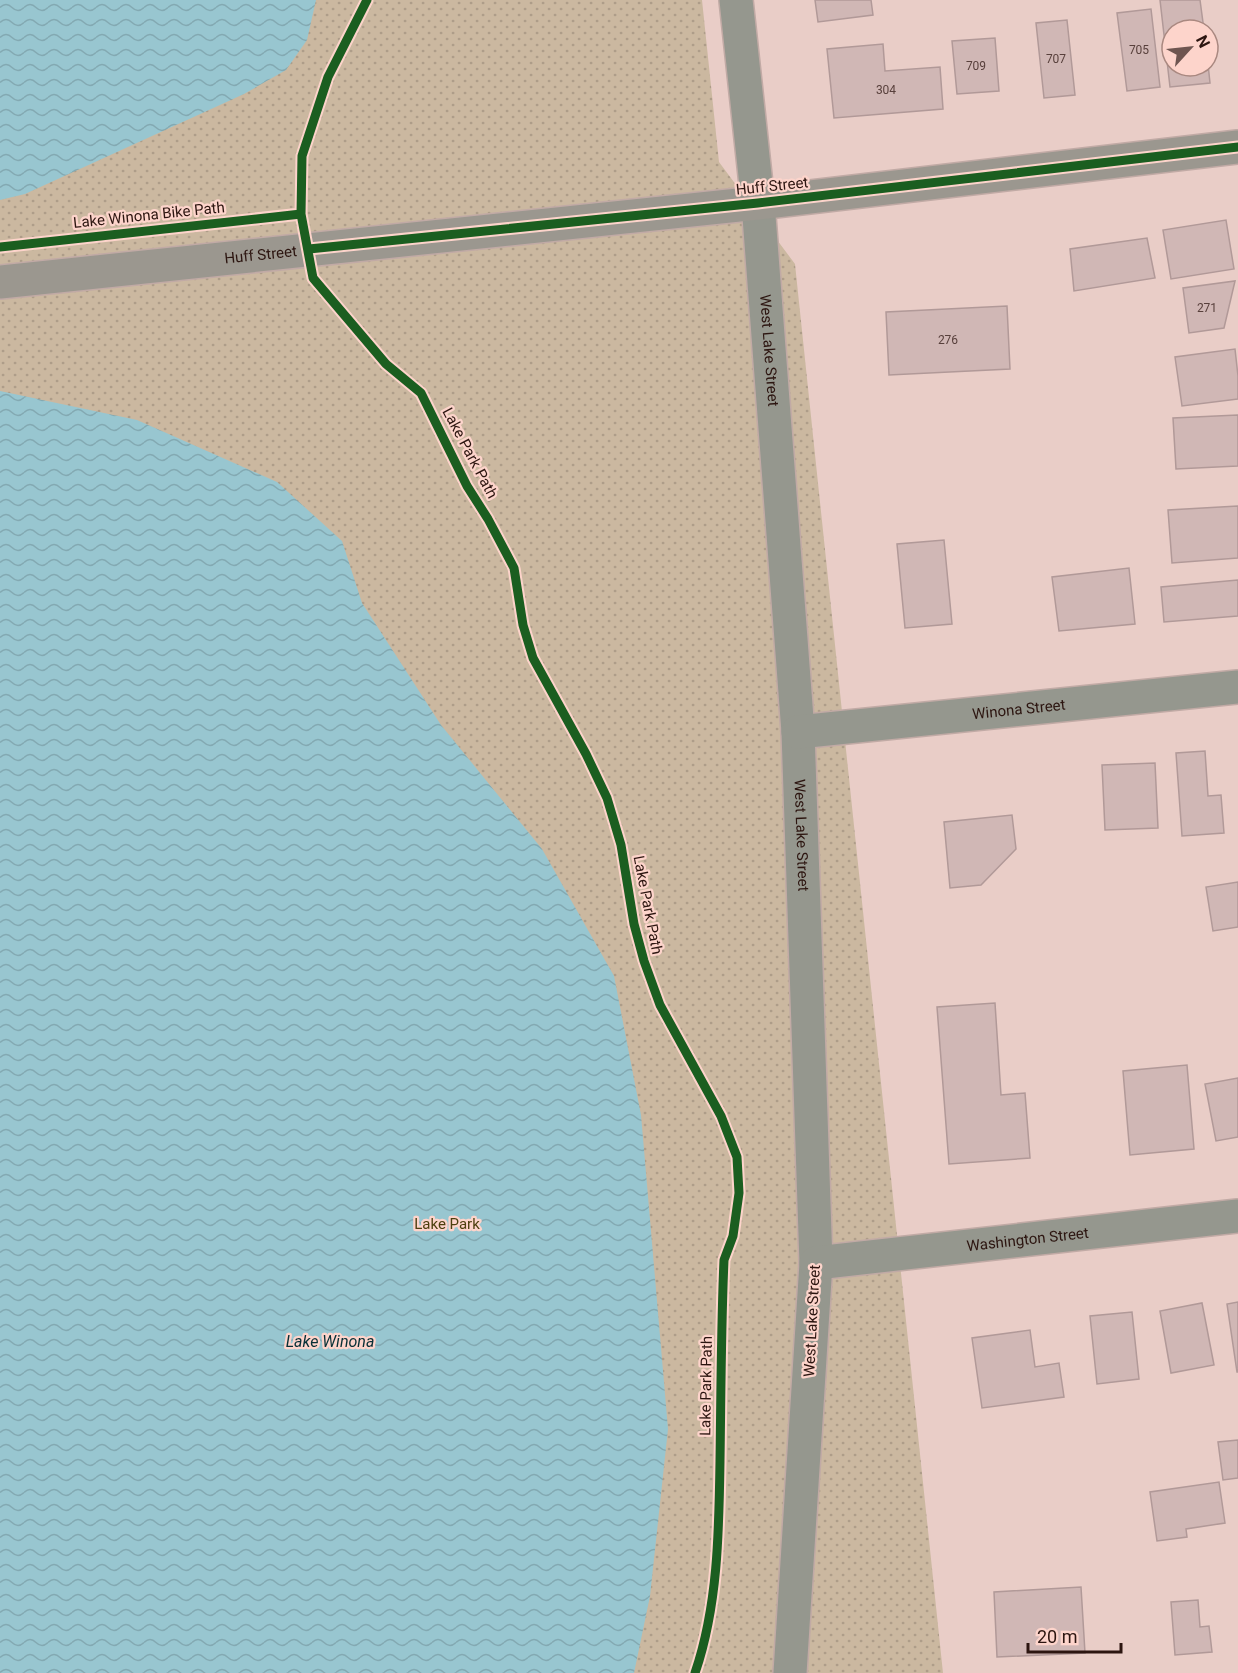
<svg xmlns="http://www.w3.org/2000/svg" width="1238" height="1673" font-family="Roboto,sans-serif">
	<defs>
		<pattern id="park-dots" width="8" height="8" patternUnits="userSpaceOnUse" patternTransform="scale(1.5)"><rect width="8" height="8" fill="#cbb8a0"/><path d="M2 2h.1M6 6h.1" fill="none" stroke="#ae9d89" stroke-width="1.8" stroke-linecap="round"/></pattern>
		<pattern id="water-waves" width="16" height="10" patternUnits="userSpaceOnUse" patternTransform="scale(1.5)"><rect width="16" height="10" fill="#98c6d0"/><path d="M0 5q4-4 8 0t8 0" fill="none" stroke="#83a9b2"/></pattern>
	</defs>
	<rect width="100%" height="100%" fill="#e9cdc7"/>
	<path fill="url(#park-dots)" d="M0 0H702L719 162 795 264 943 1673H0Z"/>
	<path fill="url(#water-waves)" d="M0 0H316L307 40 286 70 244 94 25 194 0 200Z
		M0 391 137 420 277 482 342 541 362 603 441 725 542 849 614 976 641 1115 668 1429 650 1596 634 1673H0Z"/>
	<path fill="#d0b7b5" stroke="#b19998" stroke-width="1.5" d="M815 0H871L873 15 818 22Z
		M1160 0H1200L1204 30H1172V66H1208V64L1210 83 1170 87Z
		M1151 9 1160 87 1127 91 1117 13Z
		M1067 20 1075 95 1044 98 1036 23Z
		M995 38 999 91 957 94 952 41Z
		M883 44 885 71 940 67 943 109 834 118 827 49Z
		M1226 220 1234 269 1171 279 1163 230Z
		M1147 238 1155 278 1074 291 1070 249Z
		M1235 281 1224 328 1189 333 1183 288Z
		M1007 306 1010 369 889 375 886 312Z
		M1235 349 1238 376V399L1182 406 1175 357Z
		M1238 415V466L1176 469 1173 418Z
		M1238 506V558L1172 563 1168 510Z
		M944 540 952 624 905 628 897 544Z
		M1129 568 1135 624 1059 631 1052 577Z
		M1238 580V616L1164 622 1161 587Z
		M1205 751 1208 796 1221 795 1224 833 1182 836 1176 753Z
		M1155 763 1158 828 1105 830 1102 765Z
		M1012 815 1016 849 981 885 950 888 944 822Z
		M1238 882V927L1213 931 1206 887Z
		M995 1003 1001 1095 1025 1093 1030 1158 949 1164 937 1007Z
		M1187 1065 1194 1149 1130 1155 1123 1071Z
		M1238 1078V1137L1216 1141 1205 1084Z
		M1238 1302V1372H1237L1227 1304Z
		M1202 1303 1214 1365 1171 1373 1160 1311Z
		M1132 1312 1139 1379 1097 1384 1090 1316Z
		M1030 1330 1035 1367 1059 1363 1064 1397 982 1408 972 1338Z
		M1238 1440V1478L1223 1480 1218 1442Z
		M1219 1482 1225 1523 1186 1529 1187 1537 1157 1541 1150 1492Z
		M1081 1587 1085 1653 997 1657 994 1592Z
		M1198 1600 1200 1627 1209 1626 1212 1652 1175 1655 1171 1602Z"/>
	<g fill="none" stroke-linecap="round" stroke-linejoin="round">
		<defs>
			<g id="minor">
				<path id="s1" d="M736 0 758 203 798 732 816 1263 790 1673"/>
				<path id="s2" d="M798 732 1238 687"/>
				<path id="s3" d="M816 1263 1238 1216"/>
			</g>
			<g id="major">
				<path id="s4" d="M0 282 758 203 1238 147"/>
			</g>
		</defs>
		<use href="#minor" stroke="#c1aaa5" stroke-width="36"/>
		<use href="#major" stroke="#c1aaa5" stroke-width="36"/>
		<use href="#minor" stroke="#95978e" stroke-width="33"/>
		<use href="#major" stroke="#9b978f" stroke-width="33"/>
		<defs>
			<path id="cycleway" d="M367 0 328 77 302 156 301 214 313 278 386 364 421 393 467 486 488 519 514 568 523 625 533 658 586 754 607 798 621 845 634 924 644 961 660 1005 721 1116 737 1157 739 1193 733 1236 724 1260C721 1327 721 1394 720 1461 719 1531 718 1606 695 1673
				M0 247 301 214
				M309 249 758 203 1238 147"/>
		</defs>
		<use href="#cycleway" stroke="#fdd4cb" stroke-width="13"/>
		<use href="#cycleway" stroke="#1b5e20" stroke-width="9"/>
	</g>
	<g text-anchor="middle" dominant-baseline="central" stroke-width="4.5" stroke-linejoin="round" paint-order="stroke">
		<g font-size="12" fill="#58403c">
			<text x="1139" y="50">705</text>
			<text x="1056" y="59">707</text>
			<text x="976" y="66">709</text>
			<text x="886" y="90">304</text>
			<text x="1207" y="308">271</text>
			<text x="948" y="340">276</text>
		</g>
		<g font-size="15" fill="#2c1510" stroke="#fdd4cb">
			<text transform="translate(772 186) rotate(-6)">Huff Street</text>
			<text transform="translate(149 215) rotate(-6)">Lake Winona Bike Path</text>
			<text stroke="none"><textPath href="#s4" startOffset="262">Huff Street</textPath></text>
			<text stroke="none"><textPath href="#s1" startOffset="352">West Lake Street</textPath></text>
			<text transform="translate(470 453) rotate(62)">Lake Park Path</text>
			<text stroke="none"><textPath href="#s2" startOffset="222">Winona Street</textPath></text>
			<text stroke="none"><textPath href="#s1" startOffset="838">West Lake Street</textPath></text>
			<text transform="translate(648 905) rotate(79)">Lake Park Path</text>
			<text stroke="none"><textPath href="#s3" startOffset="213">Washington Street</textPath></text>
			<text transform="translate(812 1321) rotate(-87)">West Lake Street</text>
			<text transform="translate(706 1386) rotate(-89)">Lake Park Path</text>
		</g>
		<g font-size="15" fill="#4d3f0f" stroke="#fdd4cb">
			<text x="447" y="1224">Lake Park</text>
		</g>
		<g font-size="16" font-style="italic" fill="#072f36" stroke="#fdd4cb">
			<text x="330" y="1341">Lake Winona</text>
		</g>
	</g>
	<g transform="translate(1190 48) rotate(63)"><circle r="28" fill="#fdd4cb" stroke="#a98880" stroke-width="1.5"/>
	<path d="M0-4.5L10 22L0 15L-10 22Z" fill="#6e5550"/>
	<text y="-9" font-size="16" font-weight="bold" text-anchor="middle" fill="#2c1510">N</text>
	</g>
	<path d="M1028 1643v9h93v-9" fill="none" stroke="#2c1510" stroke-width="3"/>
	<text x="1037" y="1643" font-size="18" fill="#2c1510" stroke="#fdd4cb" stroke-width="4.5" paint-order="stroke">20 m</text>
</svg>
